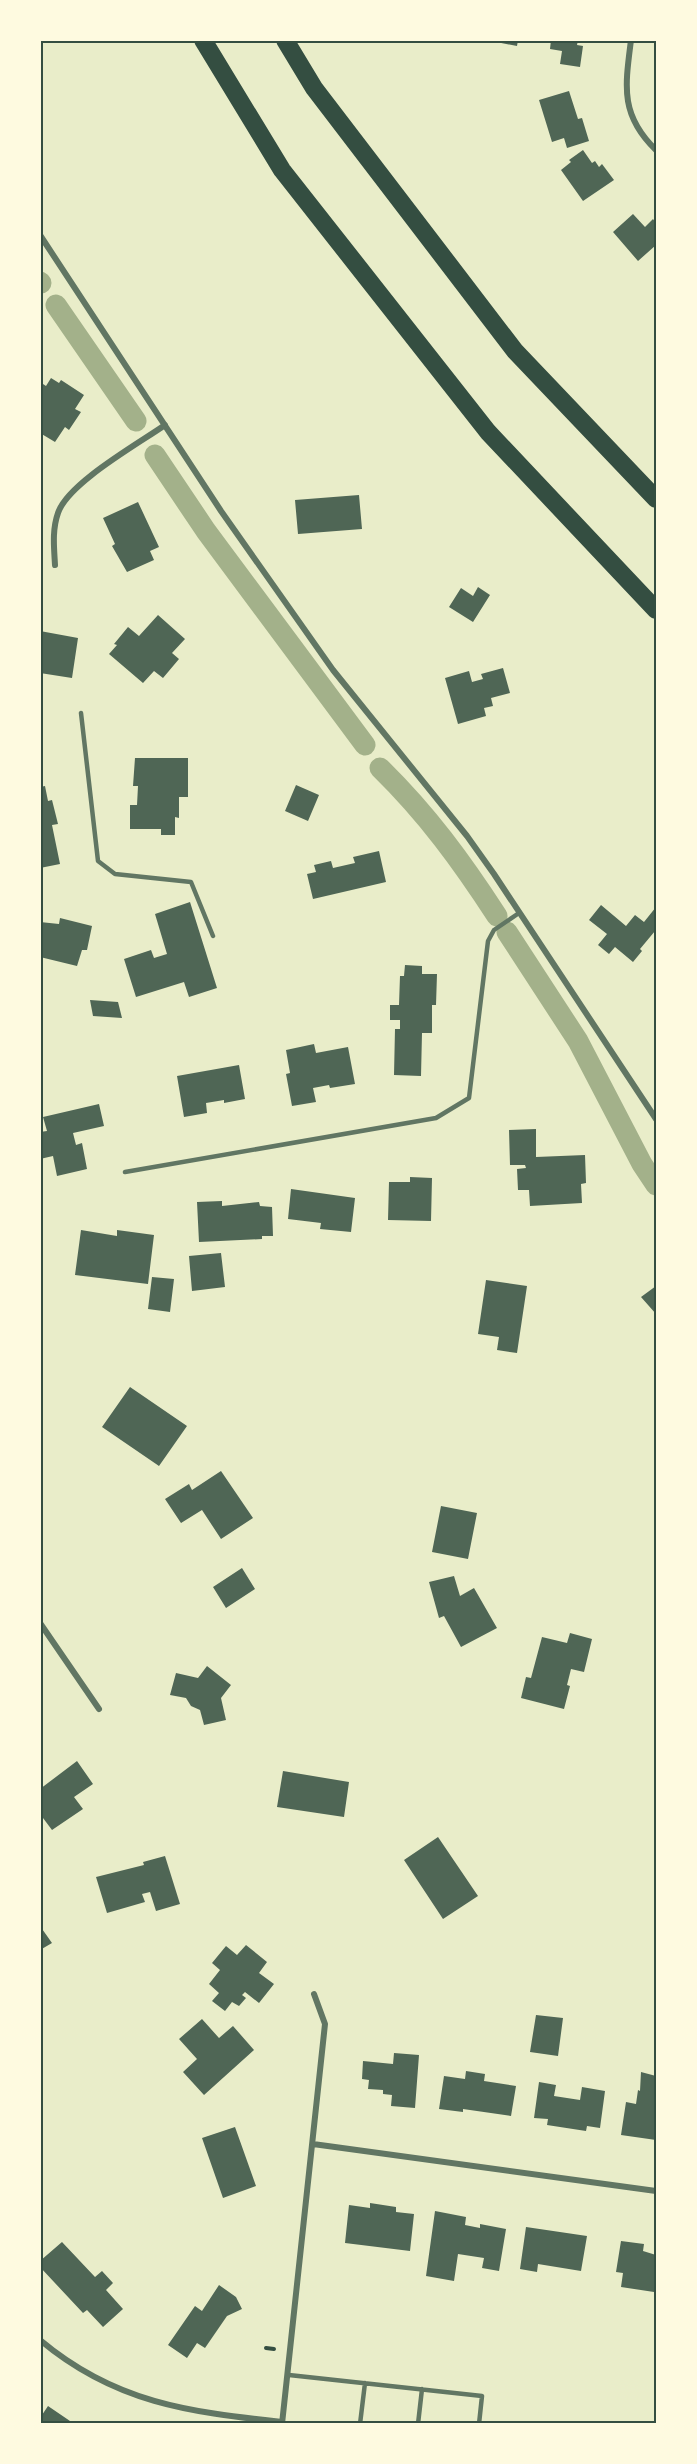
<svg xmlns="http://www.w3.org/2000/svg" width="697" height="2464" font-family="Karla,sans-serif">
	<rect width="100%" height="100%" fill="#e9edc9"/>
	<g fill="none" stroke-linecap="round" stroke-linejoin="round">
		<path stroke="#a3b18a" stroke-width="21" d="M40 282 41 283
			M56 305 136 421
			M155 455 206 531 365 745
			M380 768C427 814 462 862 497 916
			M507 932 578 1041 642 1164 656 1185"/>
	</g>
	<path fill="#4f6655" d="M486 40H518L517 46Z
		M551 40H578L577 45 583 46 580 67 560 64 562 51 550 49Z
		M569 91 578 119 582 118 589 141 567 148 564 138 552 142 539 100Z
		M583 150 592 163 595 161 599 167 602 164 614 180 583 201 561 170 571 162 569 160Z
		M633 214 645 227 653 219 656 223V245L638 261 613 232Z
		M51 378 59 383 61 380 84 395 75 409 81 412 69 430 65 427 55 442 40 433V382L46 386Z
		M359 495 362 529 298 534 295 500Z
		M138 502 159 547 150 551 154 560 127 572 112 546 115 544 103 518Z
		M478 587 490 595 473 622 449 607 461 588 473 596Z
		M158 615 185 639 172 653 179 659 163 678 154 671 143 683 109 654 117 645 114 644 128 627 139 636Z
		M40 631 78 638 72 678 40 673Z
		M503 668 510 693 491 698 493 706 484 708 486 716 458 724 445 678 469 671 472 682 483 679 481 674Z
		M135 758H188V797H179V818L175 817V835H161V829H130V805H137L138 786H133Z
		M296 785 319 795 308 821 285 811Z
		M45 786 48 801 52 800 58 824 52 825 60 864 40 868V787Z
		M379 851 386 882 313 899 307 874 316 872 314 865 331 861 333 868 355 863 353 857Z
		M190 902 217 988 189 997 184 982 136 997 124 959 151 950 154 958 167 954 155 914Z
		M601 905 626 926 635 915 644 922 656 907V932L655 931 640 949 642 951 633 962 615 947 609 954 598 945 607 934 589 920Z
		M60 918 92 926 87 950H82L77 966 40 957V922L59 924Z
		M405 965 422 966V974H437L436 1005H432V1033H422L421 1076 394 1075 395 1029H400V1020H390V1005H399L400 976H404Z
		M90 1000 118 1002 122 1018 93 1016Z
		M314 1044 316 1053 348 1047 355 1084 330 1088 329 1085 313 1088 316 1102 292 1106 286 1074 290 1073 286 1050Z
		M239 1065 245 1099 224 1103V1100L206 1103 207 1113 184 1117 177 1076Z
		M99 1104 104 1126 73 1133 76 1145 82 1143 87 1169 57 1176 53 1156 40 1159V1132L47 1131 43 1117Z
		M536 1129V1157L585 1155 586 1183 581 1184 582 1203 530 1206 529 1190H518L517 1169 526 1168 525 1165H510L509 1130Z
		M410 1177 432 1178 431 1221 388 1220 389 1182H410Z
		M291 1189 355 1198 351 1232 320 1229 321 1223 288 1219Z
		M222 1201V1206L259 1202 260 1206 272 1207 273 1236H262V1239L199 1242 197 1202Z
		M81 1230 117 1236V1230L154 1235 148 1284 75 1275Z
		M221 1253 225 1287 192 1291 189 1256Z
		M152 1277 174 1279 170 1312 148 1309Z
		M486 1280 527 1286 517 1353 497 1350 499 1337 478 1334Z
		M656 1286V1314L641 1297Z
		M130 1387 187 1426 159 1466 102 1427Z
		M221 1471 253 1518 221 1539 202 1510 181 1523 165 1499 189 1484 192 1490Z
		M441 1506 477 1513 468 1559 432 1552Z
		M242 1568 255 1589 226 1608 213 1587Z
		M454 1576 460 1596 474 1588 497 1628 461 1647 444 1616 439 1618 429 1582Z
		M570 1633 592 1639 584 1672 571 1669 567 1685 570 1686 564 1709 521 1698 526 1677 531 1678 542 1637 567 1643Z
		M207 1666 231 1685 221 1698 226 1720 204 1725 200 1710 191 1706 186 1698 170 1695 176 1673 198 1678Z
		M77 1761 93 1784 74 1797 83 1809 52 1830 40 1814V1789Z
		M283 1771 349 1782 344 1817 277 1807Z
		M438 1837 478 1896 443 1919 404 1860Z
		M165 1856 180 1904 156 1911 150 1892 142 1894 145 1902 107 1913 96 1877 144 1865 143 1862Z
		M40 1926 52 1943 40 1950Z
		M246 1945 267 1962 259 1973 274 1984 259 2003 245 1992 242 1995 246 1998 239 2006 232 2002 225 2011 212 2001 219 1993 209 1984 220 1970 212 1963 226 1946 237 1955Z
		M536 2015 563 2018 558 2056 530 2052Z
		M202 2019 219 2038 233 2026 254 2050 204 2095 183 2072 197 2059 179 2039Z
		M394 2053 419 2055 415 2108 391 2106 392 2095 383 2094V2090L368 2089 369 2080 362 2079 363 2061 393 2064Z
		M466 2071 485 2074 484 2081 516 2086 511 2116 463 2109V2112L439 2109 444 2076 465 2079Z
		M641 2072 656 2076V2140L621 2135 626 2102 636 2104 638 2090 640 2091Z
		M539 2082 556 2085 554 2096 580 2100 582 2087 605 2091 600 2128 587 2126 586 2131 547 2125 548 2119 534 2118Z
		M235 2127 256 2186 223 2198 202 2138Z
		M370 2203 396 2207V2212L414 2214 410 2251 345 2243 349 2205 370 2208Z
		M435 2211 466 2217 465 2225 480 2228V2224L506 2229 499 2271 482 2268 484 2258 458 2254 454 2281 426 2276Z
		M526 2227 587 2236 581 2271 538 2264 537 2272 520 2269Z
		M621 2241 644 2244 643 2251 656 2255V2287L654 2292 621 2287 623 2273 616 2272Z
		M62 2242 95 2277 102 2271 113 2283 106 2290 123 2309 103 2327 87 2310 83 2313 40 2267V2261Z
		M219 2285 236 2297 242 2309 227 2316 205 2348 197 2343 187 2358 168 2345 195 2306 202 2311Z
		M48 2406 70 2421 68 2424H40V2418Z"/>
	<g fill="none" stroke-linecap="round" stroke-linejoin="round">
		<path stroke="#344e41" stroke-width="4" d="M266 2348 274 2349"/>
		<path stroke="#617663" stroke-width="4.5" d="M81 713 98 861 115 874 191 882 213 936
			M125 1172 436 1118 469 1098 488 941 494 930 519 913
			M289 2375 482 2396 479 2424
			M360 2424 365 2383
			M418 2424 422 2389"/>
		<path stroke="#617663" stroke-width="6" d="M631 40C625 87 620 115 656 150
			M40 235 221 511 333 670 467 836 494 874 656 1119
			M55 565C54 547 52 530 58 513 68 483 138 444 165 425
			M40 1623 99 1709
			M313 2144 656 2191
			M40 2340C115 2403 189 2412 282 2422
			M282 2424 325 2024 314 1994"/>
		<path stroke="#344e41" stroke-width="18" d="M203 40 282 170 488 432 656 610
			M285 40 314 88 515 351 656 499"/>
	</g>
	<rect width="697" height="2464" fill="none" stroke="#fefae0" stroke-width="84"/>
	<rect x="42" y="42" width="613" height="2380" fill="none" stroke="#344e41" stroke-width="2"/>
</svg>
